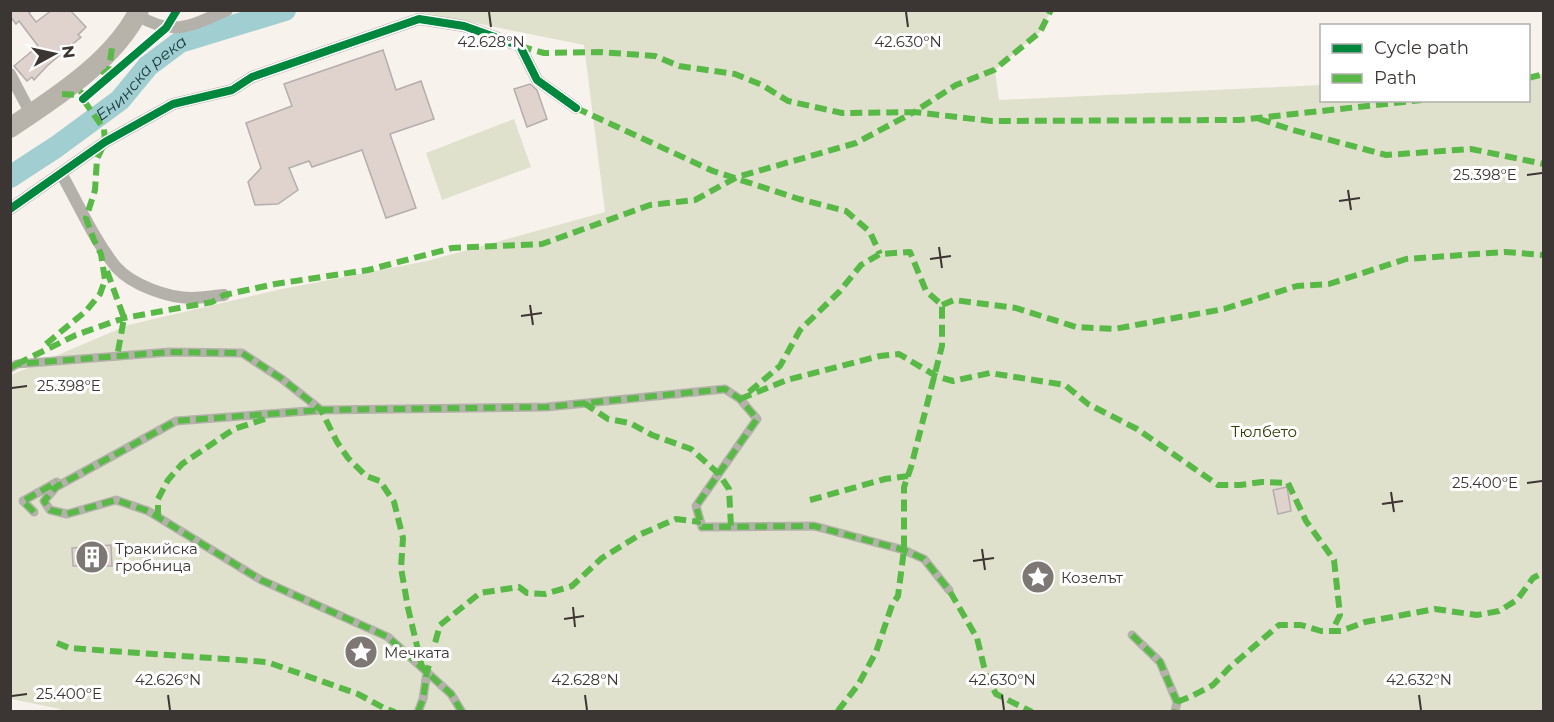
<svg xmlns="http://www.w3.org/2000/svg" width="1554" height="722" font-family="Montserrat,sans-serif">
	<rect width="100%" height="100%" fill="#f8f2ed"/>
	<path fill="#e0e1cd" d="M415 11H1051L1040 32 995 70 999 100 1321 85 1322 100H1528L1529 75 1543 74V711L59 712 60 709 11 699V375L128 325 277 290 427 261 605 212 584 45Z
		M514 119 531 167 442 200 426 153Z"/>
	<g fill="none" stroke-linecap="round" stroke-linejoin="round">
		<path stroke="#a1ced0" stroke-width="22" id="s1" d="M10 177 56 147 120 100 148 66 180 42 285 10"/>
	</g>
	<path fill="#e0d2cd" stroke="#b3aeac" stroke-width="1.5" d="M10 10H33L29 13 36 22 52 10H70L86 27 78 35 81 37 47 66 34 80 32 77 27 81 14 66 38 46 19 21 16 24 10 16Z
		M383 50 396 90 421 81 434 119 390 134 416 208 386 218 362 150 312 167 309 161 289 168 298 190 278 204 255 205 248 182 261 168 246 123 292 106 284 84Z
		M530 84 537 90 547 119 527 127 514 89Z
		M1287 487 1291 511 1278 514 1273 490Z
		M111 545 112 566H73L72 548Z"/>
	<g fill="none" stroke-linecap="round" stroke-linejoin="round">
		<path stroke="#b4b1aa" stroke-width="9" d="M10 368 17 364 170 352 242 353 282 379 321 410
			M34 512 23 501 57 482
			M1132 635 1160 662 1177 702 1175 712
			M418 712 423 699 427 672
			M462 712 451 694 388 637 261 580 148 511 116 500 67 514 50 510 44 501 56 487 176 421 321 410 547 407 725 389 740 399 757 419 696 506 702 527 814 526 904 550 924 559 949 590"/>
		<path stroke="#b4b1aa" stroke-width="12" d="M137 15C173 37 191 26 227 10
			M10 74 31 114
			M62 175C79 205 94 240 116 267 132 285 168 298 192 298 202 298 213 296 224 295
			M10 209 105 142 173 104 232 90 252 77 419 19 464 26 520 46 537 80 576 108"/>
		<path stroke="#b7b3ab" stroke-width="20" d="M10 128C55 98 115 60 139 10"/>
		<path stroke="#58b947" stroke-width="6" stroke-dasharray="12 6" stroke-linecap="butt" d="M520 46 544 53 600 52 655 56 679 66 735 74 762 85 788 101 842 113 914 112 956 85 994 70 1040 32 1051 10
			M102 75 109 69 112 48
			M1528 78 1544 74
			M62 94 80 95 84 91
			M576 108 713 171 799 199 846 211 870 232 880 254
			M1259 119 1293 130 1386 155 1471 149 1544 164
			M107 271 124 318 117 357
			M942 305 954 300 1016 308 1076 327 1114 329 1224 309 1297 286 1329 284 1406 259 1505 252 1544 255
			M46 344 86 311 100 294 105 280 101 254 94 240 86 218 95 190 97 159 105 142 104 129 80 95
			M17 364 76 335 124 318 212 302 224 295 275 284 368 270 452 248 542 244 650 205 695 200 737 177 856 143 914 112 991 121 1239 120 1422 100
			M10 368 17 364 170 352 242 353 282 379 321 410 337 442 348 458 366 476 380 481 394 502 403 538 401 568 408 608 422 667
			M749 392 780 366 800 330 839 292 861 265 880 254 910 252 926 291 942 305V346L911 467 904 487V550L898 596 892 605 876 652 858 685 837 712
			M740 399 787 380 880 356 899 354 936 376 953 381 990 373 1065 385 1088 404 1137 429 1218 485H1240L1262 482 1288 483 1306 521 1334 560 1340 615 1332 631
			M584 403 608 419 630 423 652 435 691 449 719 474 729 489 731 527
			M810 500 885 479 908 476
			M34 512 23 501 57 482
			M158 517V499L168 480 182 464 234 429 265 419
			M1132 635 1160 662 1177 702 1175 712
			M57 643 69 648 267 662 358 694 384 708 395 712
			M1177 702 1192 696 1213 685 1229 668 1279 625H1301L1321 631H1341L1365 622 1435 609 1477 615 1499 611 1517 600 1533 578 1544 572
			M418 712 423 699 427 672 440 625 480 593 519 587 527 593 545 594 572 586 602 558 641 534 676 519 701 522
			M462 712 451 694 388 637 261 580 148 511 116 500 67 514 50 510 44 501 56 487 176 421 321 410 547 407 725 389 740 399 757 419 696 506 702 527 814 526 904 550 924 559 949 590 977 638 986 675 996 694 1032 712"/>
		<defs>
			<path id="cycleway" d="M83 99 166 28 177 10
				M10 209 105 142 173 104 232 90 252 77 419 19 464 26 520 46 537 80 576 108"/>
		</defs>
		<use href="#cycleway" stroke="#fff" stroke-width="11"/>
		<use href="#cycleway" stroke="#00873e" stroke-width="8"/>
	</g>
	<path fill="none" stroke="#3b3633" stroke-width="2" d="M489 12 491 27M906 12 908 27M1527 175 1542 173M1348 190 1351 210M1339 201 1360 198M939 247 942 268M930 259 951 256M530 305 533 325M521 316 542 313M12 388 27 386M1527 483 1542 481M1391 492 1394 512M1382 504 1403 501M982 549 985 570M973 561 994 558M573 607 575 627M564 619 584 616M168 695 170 710M585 695 587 710M1002 695 1004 710M1419 695 1421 710M12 696 27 694"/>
	<defs>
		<symbol id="building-disc" viewBox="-11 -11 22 22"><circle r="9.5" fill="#7d7874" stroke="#fff"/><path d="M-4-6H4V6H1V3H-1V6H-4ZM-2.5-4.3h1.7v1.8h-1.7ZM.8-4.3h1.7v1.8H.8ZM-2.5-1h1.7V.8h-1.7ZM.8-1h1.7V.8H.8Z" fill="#fff"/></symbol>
		<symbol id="sight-disc" viewBox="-11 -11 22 22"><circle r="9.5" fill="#7d7874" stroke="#fff"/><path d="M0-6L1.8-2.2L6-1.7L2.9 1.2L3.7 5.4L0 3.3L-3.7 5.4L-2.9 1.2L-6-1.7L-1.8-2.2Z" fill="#fff"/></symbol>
	</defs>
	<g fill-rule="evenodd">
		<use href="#building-disc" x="73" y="538" width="38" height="38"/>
		<use href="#sight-disc" x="1019" y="558" width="38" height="38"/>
		<use href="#sight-disc" x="342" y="633" width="38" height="38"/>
	</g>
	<g text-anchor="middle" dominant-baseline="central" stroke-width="6" stroke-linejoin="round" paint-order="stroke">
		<g font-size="15" fill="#323a00" stroke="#fff">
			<text x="1264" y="431">Тюлбето</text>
		</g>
		<g font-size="15" fill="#3b3633" stroke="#fff" text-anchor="start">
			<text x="115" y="548">Тракийска<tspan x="115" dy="17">гробница</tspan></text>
			<text x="1061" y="577">Козелът</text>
			<text x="384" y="652">Мечката</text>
		</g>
		<g font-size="16" font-style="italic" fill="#183a3d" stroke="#fff">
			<text stroke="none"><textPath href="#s1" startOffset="165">Енинска река</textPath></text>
		</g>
	</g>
	<g font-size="15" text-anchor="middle" fill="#3b3633" stroke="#fff" stroke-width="6" stroke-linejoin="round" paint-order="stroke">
		<text x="491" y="47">42.628°N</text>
		<text x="908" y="47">42.630°N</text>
		<text x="1485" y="180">25.398°E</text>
		<text x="69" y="391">25.398°E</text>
		<text x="1485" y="488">25.400°E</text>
		<text x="168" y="685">42.626°N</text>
		<text x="585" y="685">42.628°N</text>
		<text x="1002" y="685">42.630°N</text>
		<text x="1419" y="685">42.632°N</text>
		<text x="69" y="699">25.400°E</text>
	</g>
	<rect width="1554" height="722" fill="none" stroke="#3b3633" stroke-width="24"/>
	<rect x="1320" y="24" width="210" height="78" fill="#ffffff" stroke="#b1afad" stroke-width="1.5"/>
	<rect x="1332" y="44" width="30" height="9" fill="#00873e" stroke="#b1afad" stroke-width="1.5"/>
	<text x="1374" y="54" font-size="18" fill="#3b3633">Cycle path</text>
	<rect x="1332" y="74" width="30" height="9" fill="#58b947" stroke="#b1afad" stroke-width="1.5"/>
	<text x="1374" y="84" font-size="18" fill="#3b3633">Path</text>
	<g transform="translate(54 54) rotate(82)" stroke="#ffffff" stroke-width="4.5" paint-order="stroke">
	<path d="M0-4.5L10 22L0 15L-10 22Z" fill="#3b3633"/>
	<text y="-9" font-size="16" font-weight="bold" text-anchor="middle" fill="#3b3633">N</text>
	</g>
</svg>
